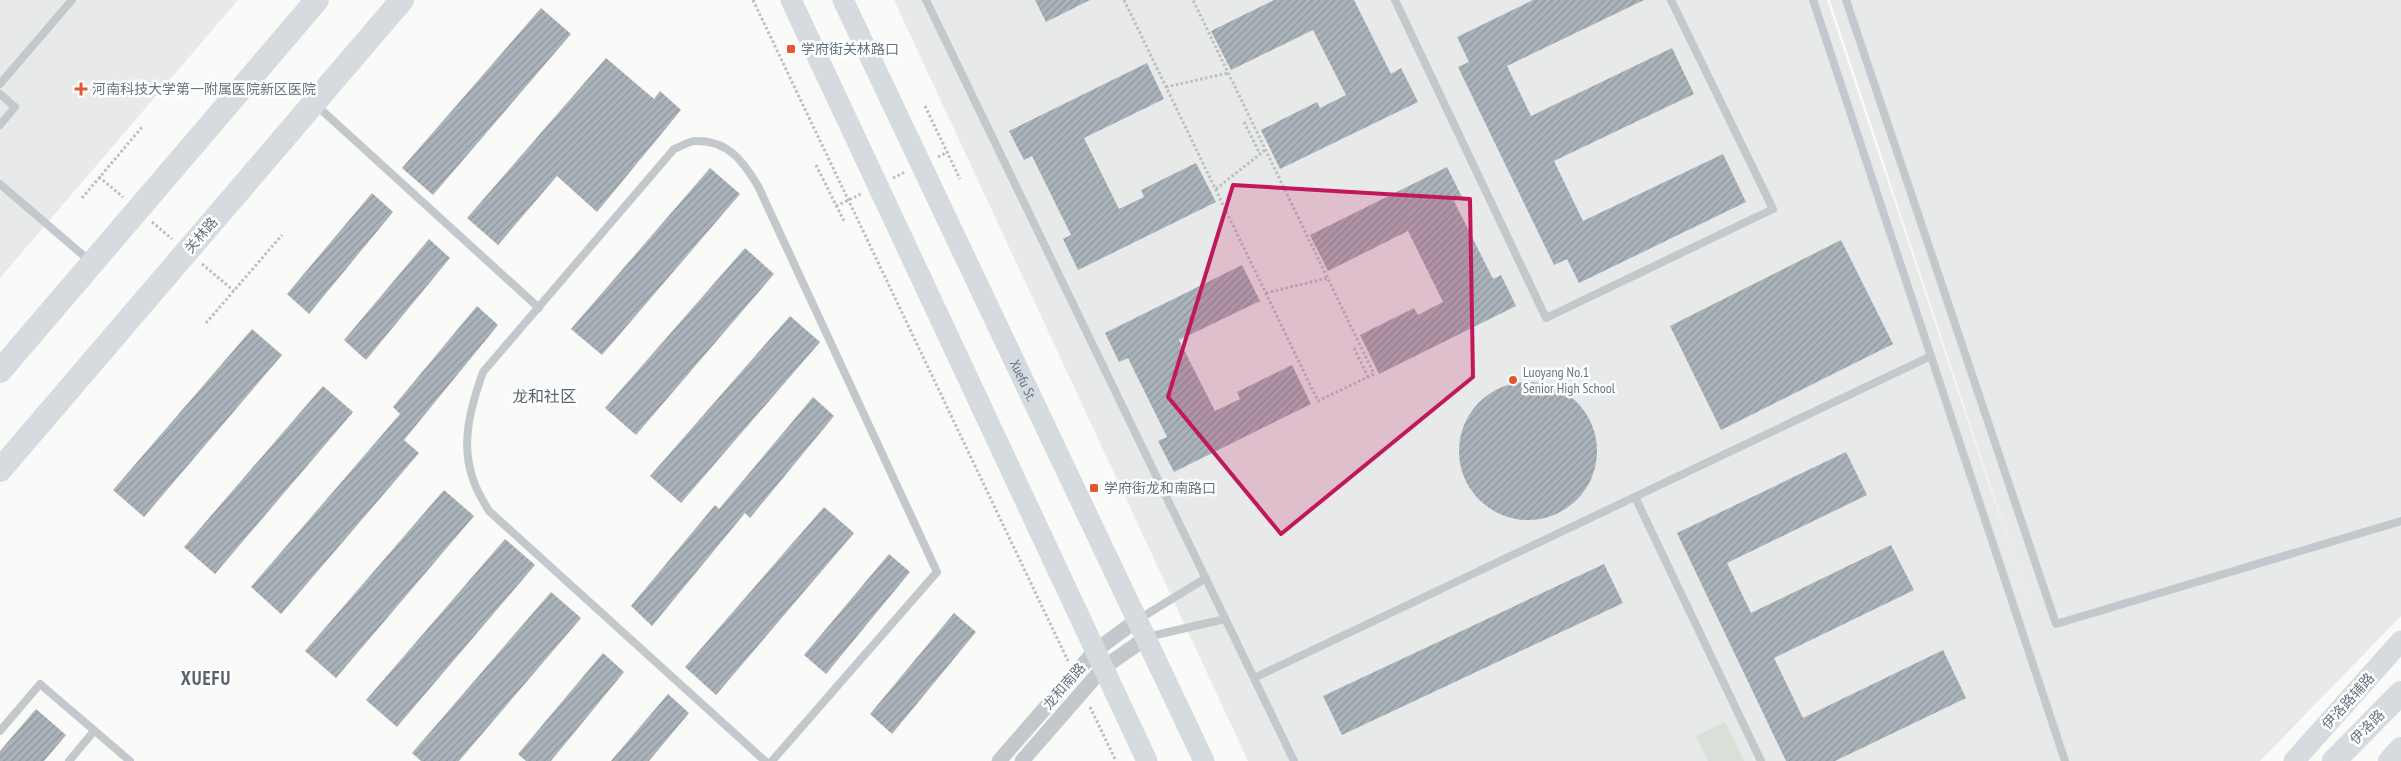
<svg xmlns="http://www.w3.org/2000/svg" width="2401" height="761" font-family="'PT Sans Narrow','Noto Sans SC',sans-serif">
	<defs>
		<pattern id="building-hatch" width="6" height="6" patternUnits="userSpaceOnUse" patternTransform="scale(1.25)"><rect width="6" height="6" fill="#aab3b9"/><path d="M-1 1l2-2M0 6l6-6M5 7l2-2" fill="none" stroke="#8e969c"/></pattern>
	</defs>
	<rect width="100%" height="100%" fill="#fafaf8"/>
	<path fill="#e8e9e9" d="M0 0H238L0 278Z
		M894 0H1827L2040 636 1830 0H2401V616L2260 761H1248Z"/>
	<path fill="#dadfd7" d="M1725 722 1744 761H1708L1696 736Z"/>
	<path fill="url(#building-hatch)" d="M1035 0H1090L1046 22Z
		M1274 0H1354L1391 74 1401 68 1418 102 1280 169 1261 130 1317 102 1320 108 1346 95 1313 30 1231 70 1211 31Z
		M1533 0H1644L1507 66 1531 116 1672 48 1694 94 1554 161 1583 221 1723 154 1746 202 1579 283 1567 259 1554 265 1458 67 1469 62 1457 37Z
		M541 8 571 34 433 195 402 168Z
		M606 58 654 99 660 91 681 110 597 212 557 176 498 245 467 218Z
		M1147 63 1164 99 1084 138 1119 209 1144 197 1141 190 1196 163 1216 202 1078 270 1063 239 1071 235 1032 156 1024 160 1009 131Z
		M1447 167 1462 197 1454 201 1493 279 1501 275 1516 306 1379 374 1360 335 1414 308 1418 315 1443 302 1408 231 1328 271 1310 235Z
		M710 168 740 194 602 355 571 329Z
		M372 193 393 212 309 314 287 294Z
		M429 239 450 258 366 360 344 340Z
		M1841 240 1893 344 1721 430 1670 326Z
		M745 248 774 274 636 435 605 408Z
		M1242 265 1260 301 1179 340 1215 411 1240 399 1237 392 1292 365 1311 404 1174 472 1158 441 1167 437 1128 358 1119 362 1105 333Z
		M477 306 498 325 404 440 419 453 281 614 251 587 400 414 393 407Z
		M790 316 820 342 681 503 650 476Z
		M252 329 282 355 144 517 113 490Z
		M1459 451a69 69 0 1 1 138 0a69 69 0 1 1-138 0Z
		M323 386 353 412 215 574 184 547Z
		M813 397 834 416 750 518 745 513 652 626 631 606 715 505 719 509Z
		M1846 452 1867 495 1727 563 1751 613 1891 545 1914 590 1774 658 1803 718 1943 650 1966 698 1835 761H1786L1677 533Z
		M444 490 474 516 336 678 305 651Z
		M824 507 854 533 716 695 685 667Z
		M505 539 535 565 397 727 366 700Z
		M889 554 910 572 826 674 804 655Z
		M1604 564 1623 603 1342 735 1323 696Z
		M551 592 581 618 459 761H421L412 753Z
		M954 613 976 632 892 734 870 714Z
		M603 653 624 672 551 761H526L518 754Z
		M668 694 689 713 649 761H611Z
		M36 709 66 735 44 761H0V751Z"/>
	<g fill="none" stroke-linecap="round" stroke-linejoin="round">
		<path stroke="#bbbfc2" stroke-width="3" stroke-dasharray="2.5 2.5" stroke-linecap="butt" d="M753 0 1068 661
			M1124 0 1318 401 1374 374 1193 0
			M1166 87 1228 73
			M925 106 960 179
			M1244 122 1260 154
			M938 157 947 152
			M816 165 845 223
			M99 177 123 197
			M893 178 905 172
			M1216 189 1265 150
			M82 198 143 126
			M836 206 863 193
			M152 222 172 239
			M202 264 234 291
			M1266 293 1327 278
			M206 323 282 235
			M1354 348 1368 377
			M1090 707 1116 761"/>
		<path stroke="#c3c8cc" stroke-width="8" d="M926 0 1294 761
			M1395 0 1546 318 1773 209 1671 0
			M1813 0 2065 761
			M1846 0 2056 624 2401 521
			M0 84 72 0
			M0 94 15 107 0 125
			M316 105 539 308
			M0 184 91 262
			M1635 497 1761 761
			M1139 619 1206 578
			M1147 637 1225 619
			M1254 678 1931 356
			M0 731 40 684 130 761
			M69 761 94 731
			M765 761 489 511C483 501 476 490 473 479 460 443 471 406 483 372L674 149C680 147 689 141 695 141 728 140 743 161 758 186L937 572 772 761"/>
		<path stroke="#c3c8cc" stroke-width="15" d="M999 761 1095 651 1137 620
			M1022 761 1103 668 1146 638"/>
		<g stroke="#d6dbdf" stroke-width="21">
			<path d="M791 0 1147 761"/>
			<path id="s1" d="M843 0 1204 761"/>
			<path d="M2294 761 2401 641"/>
		</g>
		<path stroke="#d6dbdf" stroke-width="24" d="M0 371 317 0
			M0 470 402 0
			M2334 761 2401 693
			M2390 761 2401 749"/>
	</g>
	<path fill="#c2185b" fill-opacity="0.2" stroke="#c2185b" stroke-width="4" stroke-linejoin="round" d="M1233 185 1470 199 1473 377 1281 534 1168 397Z"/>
	<g fill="#e4572e" stroke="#fff" stroke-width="2">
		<rect x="786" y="44" width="10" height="10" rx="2.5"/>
		<path d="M78.5 81.5h5v5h5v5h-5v5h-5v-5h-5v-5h5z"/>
		<circle cx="1513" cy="380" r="5"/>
		<rect x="1089" y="483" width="10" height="10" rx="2.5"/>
	</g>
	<g text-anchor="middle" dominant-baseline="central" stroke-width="5" stroke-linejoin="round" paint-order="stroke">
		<g font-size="14" fill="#657683" stroke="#fff" text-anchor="start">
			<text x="801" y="49">学府街关林路口</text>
			<text x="92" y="89">河南科技大学第一附属医院新区医院</text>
			<text x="1523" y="372">Luoyang No.1<tspan x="1523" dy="16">Senior High School</tspan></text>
			<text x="1104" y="488">学府街龙和南路口</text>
		</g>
		<g font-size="14" fill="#657683" stroke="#fff">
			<text transform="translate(201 235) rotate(-49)">关林路</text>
			<text stroke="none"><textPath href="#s1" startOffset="421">Xuefu St.</textPath></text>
			<text transform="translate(1064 686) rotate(-49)">龙和南路</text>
			<text transform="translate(2348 701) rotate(-48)">伊洛路辅路</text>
			<text transform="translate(2367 727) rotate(-45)">伊洛路</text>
		</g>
		<g font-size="16" fill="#57646e" stroke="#fff">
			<text x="544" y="396">龙和社区</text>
		</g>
		<g font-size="19" font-weight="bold" letter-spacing="1" fill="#57646e" stroke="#fff">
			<text x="206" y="678">XUEFU</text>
		</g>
	</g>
</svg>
